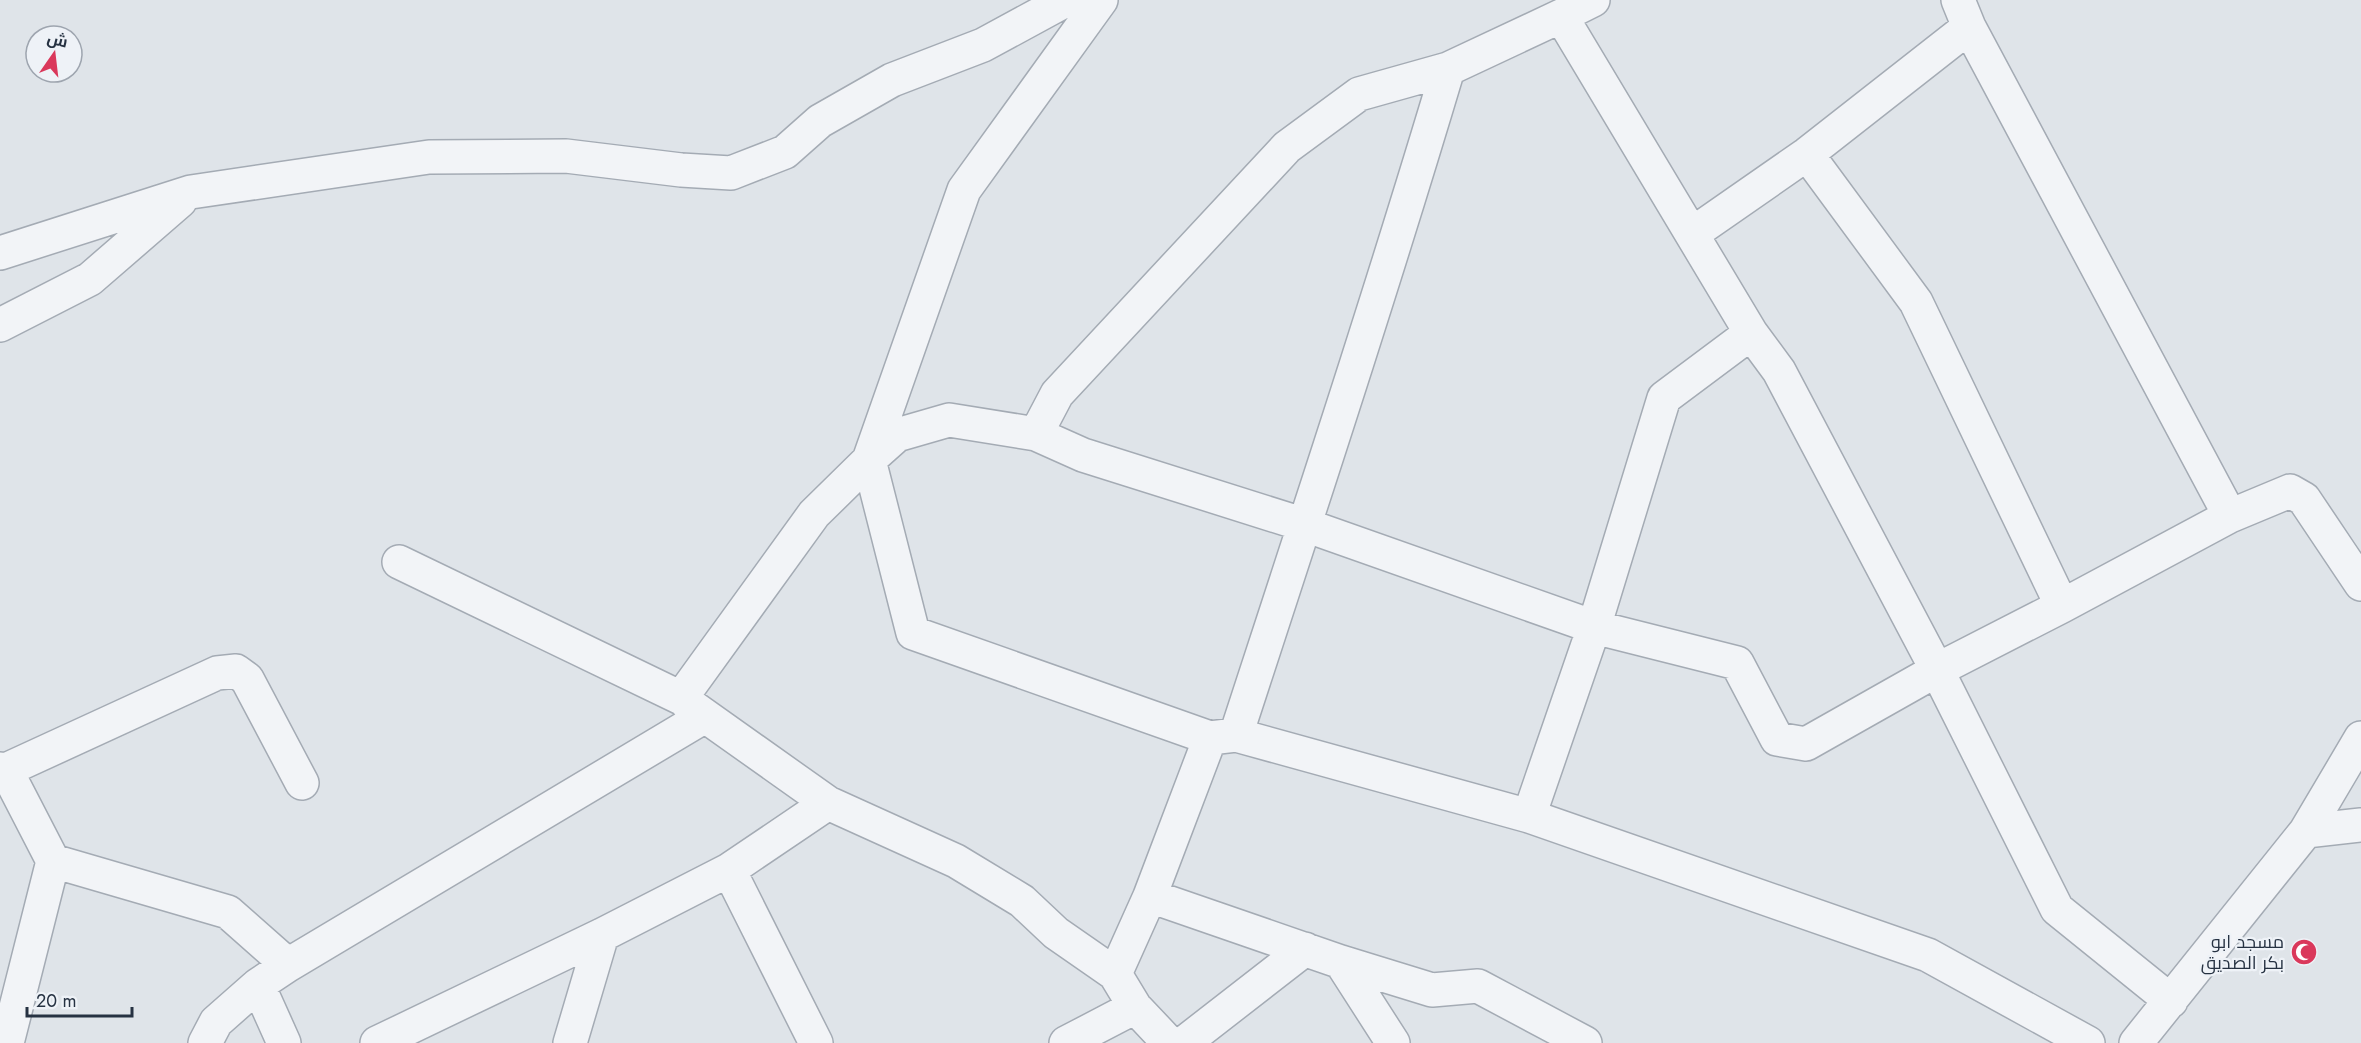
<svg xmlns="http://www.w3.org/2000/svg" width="2361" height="1043" font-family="Jost,Cairo,sans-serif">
	<rect width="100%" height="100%" fill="#dfe4e9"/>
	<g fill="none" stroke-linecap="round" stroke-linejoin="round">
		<defs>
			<path id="minor" d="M1958 0 1969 27
				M1561 16 1593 0
				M1807 154 1916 302 2062 606
				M1692 234 1807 154 1969 27 2230 516 2290 491 2304 499 2361 584
				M0 253 191 192 429 157 566 156 681 170 731 173 785 152 820 121 892 80 983 45 1066 0
				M0 325 90 279 180 201
				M1751 333 1779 371 1937 670 2057 909 2171 1001
				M1036 434 949 420 897 435 869 460 913 633 1210 738
				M399 562 681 698 814 514 869 460 964 190 1101 0
				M687 703 828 803 956 861 1022 901 1056 933 1115 974 1135 1007
				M1236 735C1308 514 1381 293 1448 69L1561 16 1751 333 1664 398 1594 627 1305 525 1083 455 1036 434 1057 394 1287 147 1359 94 1448 69
				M0 769 6 770 53 861
				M6 770 217 673 236 671 247 679 302 783
				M1529 816 1594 627 1737 663 1777 739 1806 744 1937 670 2062 606 2230 516
				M2306 831 2361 825
				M729 870 816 1043
				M1341 962 1393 1043
				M1115 974 1150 896
				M7 1043 53 861 228 912 288 965
				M205 1043 216 1022 258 985
				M284 1043 258 985 288 965 705 716
				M377 1043 602 935 729 870 828 803
				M570 1043 602 935
				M1066 1043 1135 1007 1169 1043
				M1184 1043 1305 949
				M1585 1043 1478 986 1432 990 1341 962 1150 896 1210 738 1236 735 1529 816 1928 955 2088 1043
				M2136 1043 2306 831 2361 738"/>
		</defs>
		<use href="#minor" stroke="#a4abb4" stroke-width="36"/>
		<use href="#minor" stroke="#f2f4f7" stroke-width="33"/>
	</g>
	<defs>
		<symbol id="mosque-disc" viewBox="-11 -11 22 22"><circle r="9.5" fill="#da385b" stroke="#eef2f7"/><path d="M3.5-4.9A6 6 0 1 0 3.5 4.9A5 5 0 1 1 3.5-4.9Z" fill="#fff"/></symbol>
	</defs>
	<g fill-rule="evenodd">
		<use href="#mosque-disc" x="2289" y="937" width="30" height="30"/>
	</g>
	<g text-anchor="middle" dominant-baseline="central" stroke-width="4.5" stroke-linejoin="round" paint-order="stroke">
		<g font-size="18" fill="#263242" stroke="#eef2f7" text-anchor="end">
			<text x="2284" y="942">مسجد ابو<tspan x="2284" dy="21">بكر الصديق</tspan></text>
		</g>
	</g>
	<g transform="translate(54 54) rotate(14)"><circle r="28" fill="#eef2f7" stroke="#9ea5af" stroke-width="1.5"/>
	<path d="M0-4.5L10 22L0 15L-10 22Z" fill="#da385b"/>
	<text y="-9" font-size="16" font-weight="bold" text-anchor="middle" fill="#263242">ش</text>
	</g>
	<path d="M27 1007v9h105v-9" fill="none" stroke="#263242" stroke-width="3"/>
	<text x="36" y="1007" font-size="18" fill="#263242" stroke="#eef2f7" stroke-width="4.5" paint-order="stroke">20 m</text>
</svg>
